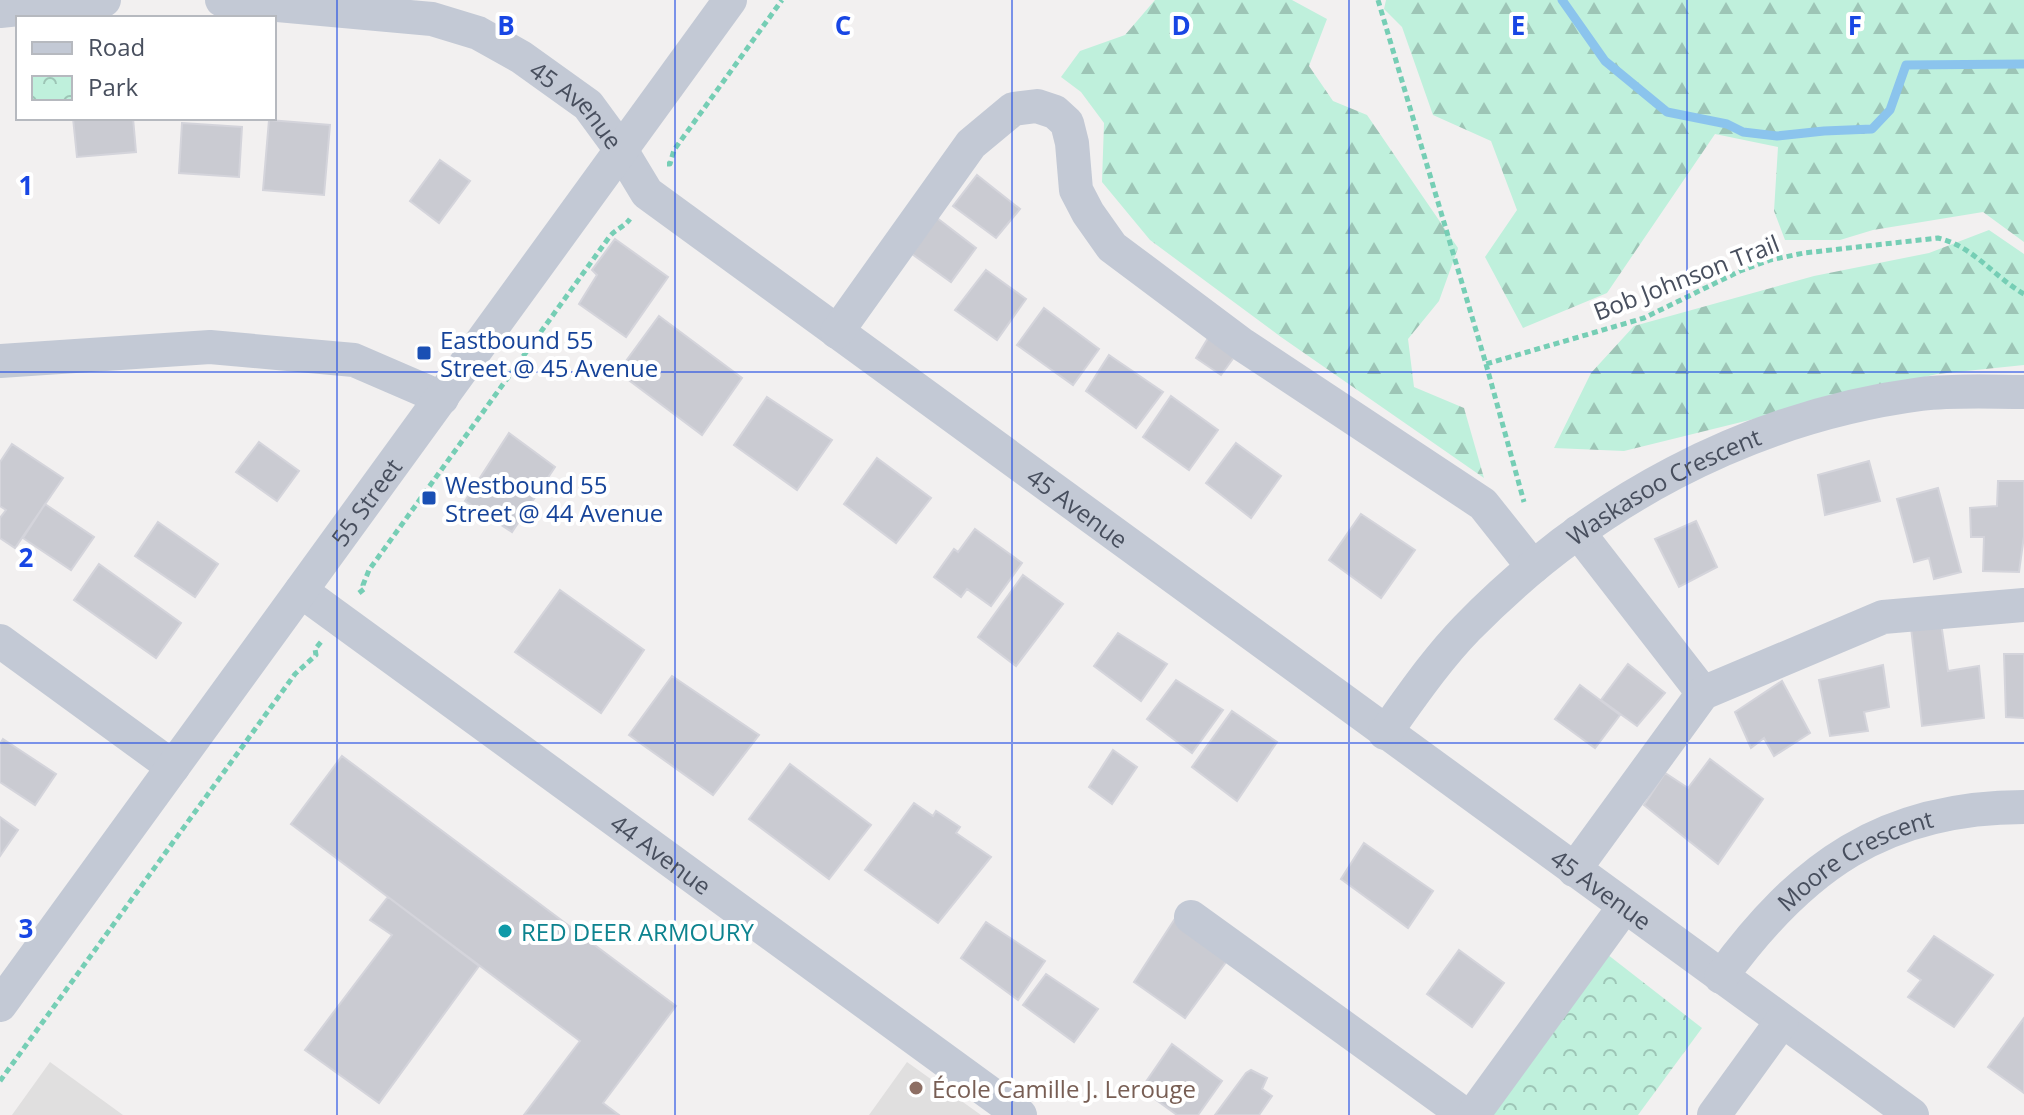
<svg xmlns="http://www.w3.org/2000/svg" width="2024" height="1115" font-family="'Open Sans',sans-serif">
	<defs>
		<pattern id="forest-firs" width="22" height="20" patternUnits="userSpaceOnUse" patternTransform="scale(2)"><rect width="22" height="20" fill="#bff0dc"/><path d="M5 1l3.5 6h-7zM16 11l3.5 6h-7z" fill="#9dc5b6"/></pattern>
		<pattern id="park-crowns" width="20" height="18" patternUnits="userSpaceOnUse" patternTransform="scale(2)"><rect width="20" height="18" fill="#bff0dc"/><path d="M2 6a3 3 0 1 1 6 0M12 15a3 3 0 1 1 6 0" fill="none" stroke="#9dc5b6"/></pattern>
	</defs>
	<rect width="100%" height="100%" fill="#f2f0f0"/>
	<path fill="#e0dfdf" d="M50 1062 123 1115H12Z
		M907 1062 981 1115H869Z"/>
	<path fill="url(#forest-firs)" d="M1155 0H1292L1327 19 1309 66 1333 101 1367 115 1458 248 1439 301 1408 339 1414 387 1464 408 1484 478 1281 337 1150 240 1102 182 1104 123 1081 92 1061 77 1080 51 1125 35Z
		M1386 0H2024V242L1983 212 1873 230 1840 240H1785L1774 211 1778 147 1715 134 1607 293 1523 328 1485 257 1517 210 1491 141 1433 115 1402 27 1384 9Z
		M1989 230 2024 254V365L1937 374 1624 451 1554 448 1591 373 1634 326 1814 276 1929 253Z"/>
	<path fill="url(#park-crowns)" d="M1594 944 1702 1028 1638 1115H1469Z"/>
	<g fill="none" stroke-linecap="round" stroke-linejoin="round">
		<path stroke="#8bc4ed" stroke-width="9" d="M1562 0 1605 61 1667 112 1727 124 1743 132 1777 136 1824 131 1872 129 1890 110 1906 65 2024 64"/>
	</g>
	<path fill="#cacbd2" stroke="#d4d4db" stroke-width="2" d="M73 118H133L136 152 77 157Z
		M269 120 330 125 324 195 263 190Z
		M182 123 242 127 239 177 179 173Z
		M440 160 470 181 439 223 410 201Z
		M977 175 1020 209 996 238 953 206Z
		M937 218 976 248 951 282 912 254Z
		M615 239 668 277 626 337 579 304 597 275 592 270Z
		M986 270 1026 299 997 340 955 310Z
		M1044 308 1099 349 1073 385 1017 345Z
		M659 316 742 378 702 435 618 372Z
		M1216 325 1243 345 1221 375 1196 358Z
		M1109 355 1163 392 1136 428 1086 391Z
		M1171 396 1218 430 1189 470 1143 437Z
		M767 397 832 440 797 490 734 445Z
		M509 433 555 467 512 532 465 501Z
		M259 442 299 471 277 501 236 472Z
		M1236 443 1281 476 1251 518 1206 483Z
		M12 444 63 478 15 548 0 538V518L6 510 0 506V462Z
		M877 458 931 498 896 543 844 504Z
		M1869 461 1880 501 1825 515 1818 475Z
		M1998 481H2024V536L2019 572 1983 571 1984 537H1971L1970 508 1997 506Z
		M1938 488 1961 572 1934 579 1929 558 1914 562 1897 499Z
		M45 504 94 537 71 570 23 538Z
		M1361 514 1415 550 1381 598 1329 560Z
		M1696 521 1717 567 1679 587 1655 539Z
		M158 522 218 564 195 597 135 556Z
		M975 529 1022 563 991 606 967 589 961 597 934 577 954 549 958 552Z
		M99 564 181 623 156 658 74 600Z
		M1023 575 1063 604 1016 666 978 637Z
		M560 590 644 650 601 713 515 652Z
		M1941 623 1948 671 1979 666 1984 718 1922 726 1911 627Z
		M1118 633 1167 664 1141 701 1094 666Z
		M2004 654H2024V718L2006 717Z
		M1628 664 1665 693 1637 726 1601 700Z
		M1883 665 1889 707 1864 712 1868 731 1830 736 1819 680Z
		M672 676 759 735 713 795 629 735Z
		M1176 680 1223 710 1192 753 1147 719Z
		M1782 681 1810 733 1774 756 1764 738 1751 748 1735 712Z
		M1580 685 1620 715 1595 748 1555 719Z
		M1232 711 1277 742 1237 801 1192 767Z
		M3 739 56 774 35 805 0 782V744Z
		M1113 750 1137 767 1112 804 1089 787Z
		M342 756 676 1006 603 1103 619 1115H524L580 1041 291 824Z
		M1710 759 1763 799 1718 864 1644 805 1665 773 1688 788Z
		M790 764 871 825 829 879 749 819Z
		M914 803 933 816 936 811 960 827 956 833 991 857 938 923 865 870Z
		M0 817 18 830 0 856Z
		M1364 843 1433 891 1408 928 1341 879Z
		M388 897 479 966 379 1103 305 1050 392 935 370 920Z
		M1178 914 1226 962 1185 1018 1134 982Z
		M986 922 1045 961 1018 1000 961 958Z
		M1934 936 1993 975 1954 1027 1908 997 1921 980 1908 971Z
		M1459 950 1504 983 1472 1027 1427 994Z
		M1046 974 1098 1009 1074 1042 1023 1005Z
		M2024 1018V1093L1988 1067Z
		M1172 1044 1222 1081 1198 1115H1177L1141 1089Z
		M1251 1070 1267 1078 1262 1089 1272 1096 1259 1115H1215L1246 1073Z"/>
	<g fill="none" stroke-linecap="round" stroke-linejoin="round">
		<path stroke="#76ceb5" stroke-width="5" stroke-dasharray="6 4" stroke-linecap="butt" d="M1378 0 1486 364 1644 318 1740 271 1770 260 1804 253 1938 238C1973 246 1993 276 2024 294
			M667 164H670L674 150 782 0
			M1486 364 1524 502
			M359 593 364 589 363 585 369 570 610 236C616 229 624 227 630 219
			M0 1081 295 674 316 655 315 649 321 642"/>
		<g stroke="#c3c9d5" stroke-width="34">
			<path id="s1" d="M222 0 432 19 478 33 521 57 588 105 621 150 647 193 1912 1115"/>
			<path d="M0 11 104 0"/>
			<path d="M837 332 971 144 1013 109 1037 106 1055 112 1067 123 1072 143 1076 190 1088 213 1112 247 1243 345 1483 504 1533 567"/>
			<path d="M0 361 210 347 354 360 442 398"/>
			<path d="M1578 532 1703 693"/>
			<path id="s2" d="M301 591 1020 1115"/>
			<path d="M0 641 173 767"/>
			<path id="s3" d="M1385 733C1411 697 1436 660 1467 628 1589 503 1747 417 1921 394 1954 390 1990 392 2024 392"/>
			<path d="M1574 870 1703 693 1883 617 2024 605"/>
			<path d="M1191 917 1465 1115"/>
			<path id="s4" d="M1721 977C1801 867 1884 807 2024 807"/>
			<path id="s5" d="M0 1005 730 0"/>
			<path d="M1473 1115 1624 907"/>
			<path d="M1714 1115 1782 1021"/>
		</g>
	</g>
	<path fill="none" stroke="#1846e4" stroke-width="2" stroke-opacity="0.55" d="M337 0V1115M675 0V1115M1012 0V1115M1349 0V1115M1687 0V1115M0 372H2024M0 743H2024"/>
	<g fill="#1a4fb4" stroke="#fff" stroke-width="3">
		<rect x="416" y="345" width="16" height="16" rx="4"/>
		<rect x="421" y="490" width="16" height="16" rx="4"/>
	</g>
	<circle fill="#0f9aa8" stroke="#fff" stroke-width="3" cx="505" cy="931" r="8"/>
	<circle fill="#8d6e63" stroke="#fff" stroke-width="3" cx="916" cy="1088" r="8"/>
	<g text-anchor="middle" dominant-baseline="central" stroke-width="8" stroke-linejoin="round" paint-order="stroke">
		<g font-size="24" fill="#484f5e" stroke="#fff">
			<text stroke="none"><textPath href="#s1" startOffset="382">45 Avenue</textPath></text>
			<text transform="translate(1686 277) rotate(-21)">Bob Johnson Trail</text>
			<text stroke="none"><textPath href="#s3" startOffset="378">Waskasoo Crescent</textPath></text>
			<text stroke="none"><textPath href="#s5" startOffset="622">55 Street</textPath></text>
			<text stroke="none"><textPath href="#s1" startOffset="1030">45 Avenue</textPath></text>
			<text stroke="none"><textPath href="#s2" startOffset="446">44 Avenue</textPath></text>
			<text stroke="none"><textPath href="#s4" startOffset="182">Moore Crescent</textPath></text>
			<text stroke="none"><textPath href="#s1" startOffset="1678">45 Avenue</textPath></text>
		</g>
		<g font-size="24" fill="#164399" stroke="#fff" text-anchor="start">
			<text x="440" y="339">Eastbound 55<tspan x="440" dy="28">Street @ 45 Avenue</tspan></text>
			<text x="445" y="484">Westbound 55<tspan x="445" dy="28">Street @ 44 Avenue</tspan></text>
		</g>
		<g font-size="24" fill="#0d838f" stroke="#fff" text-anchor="start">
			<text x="521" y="931">RED DEER ARMOURY</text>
		</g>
		<g font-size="24" fill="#785e54" stroke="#fff" text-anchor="start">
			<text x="932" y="1088">École Camille J. Lerouge</text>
		</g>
	</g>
	<g font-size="26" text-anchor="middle" font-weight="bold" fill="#1846e4" stroke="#fff" stroke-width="8" stroke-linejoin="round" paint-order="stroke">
		<text x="506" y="35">B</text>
		<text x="843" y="35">C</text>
		<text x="1181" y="35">D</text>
		<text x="1518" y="35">E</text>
		<text x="1855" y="35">F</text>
		<text x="26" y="195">1</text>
		<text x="26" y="567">2</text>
		<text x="26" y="938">3</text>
	</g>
	<rect x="16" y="16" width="260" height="104" fill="#ffffff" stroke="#b6b9bf" stroke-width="2"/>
	<rect x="32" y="42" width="40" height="12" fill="#c3c9d5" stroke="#b6b9bf" stroke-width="2"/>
	<text x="88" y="56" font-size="24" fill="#484f5e">Road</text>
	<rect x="32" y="76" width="40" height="24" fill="url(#park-crowns)" stroke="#b6b9bf" stroke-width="2"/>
	<text x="88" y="96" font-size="24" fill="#484f5e">Park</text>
</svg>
